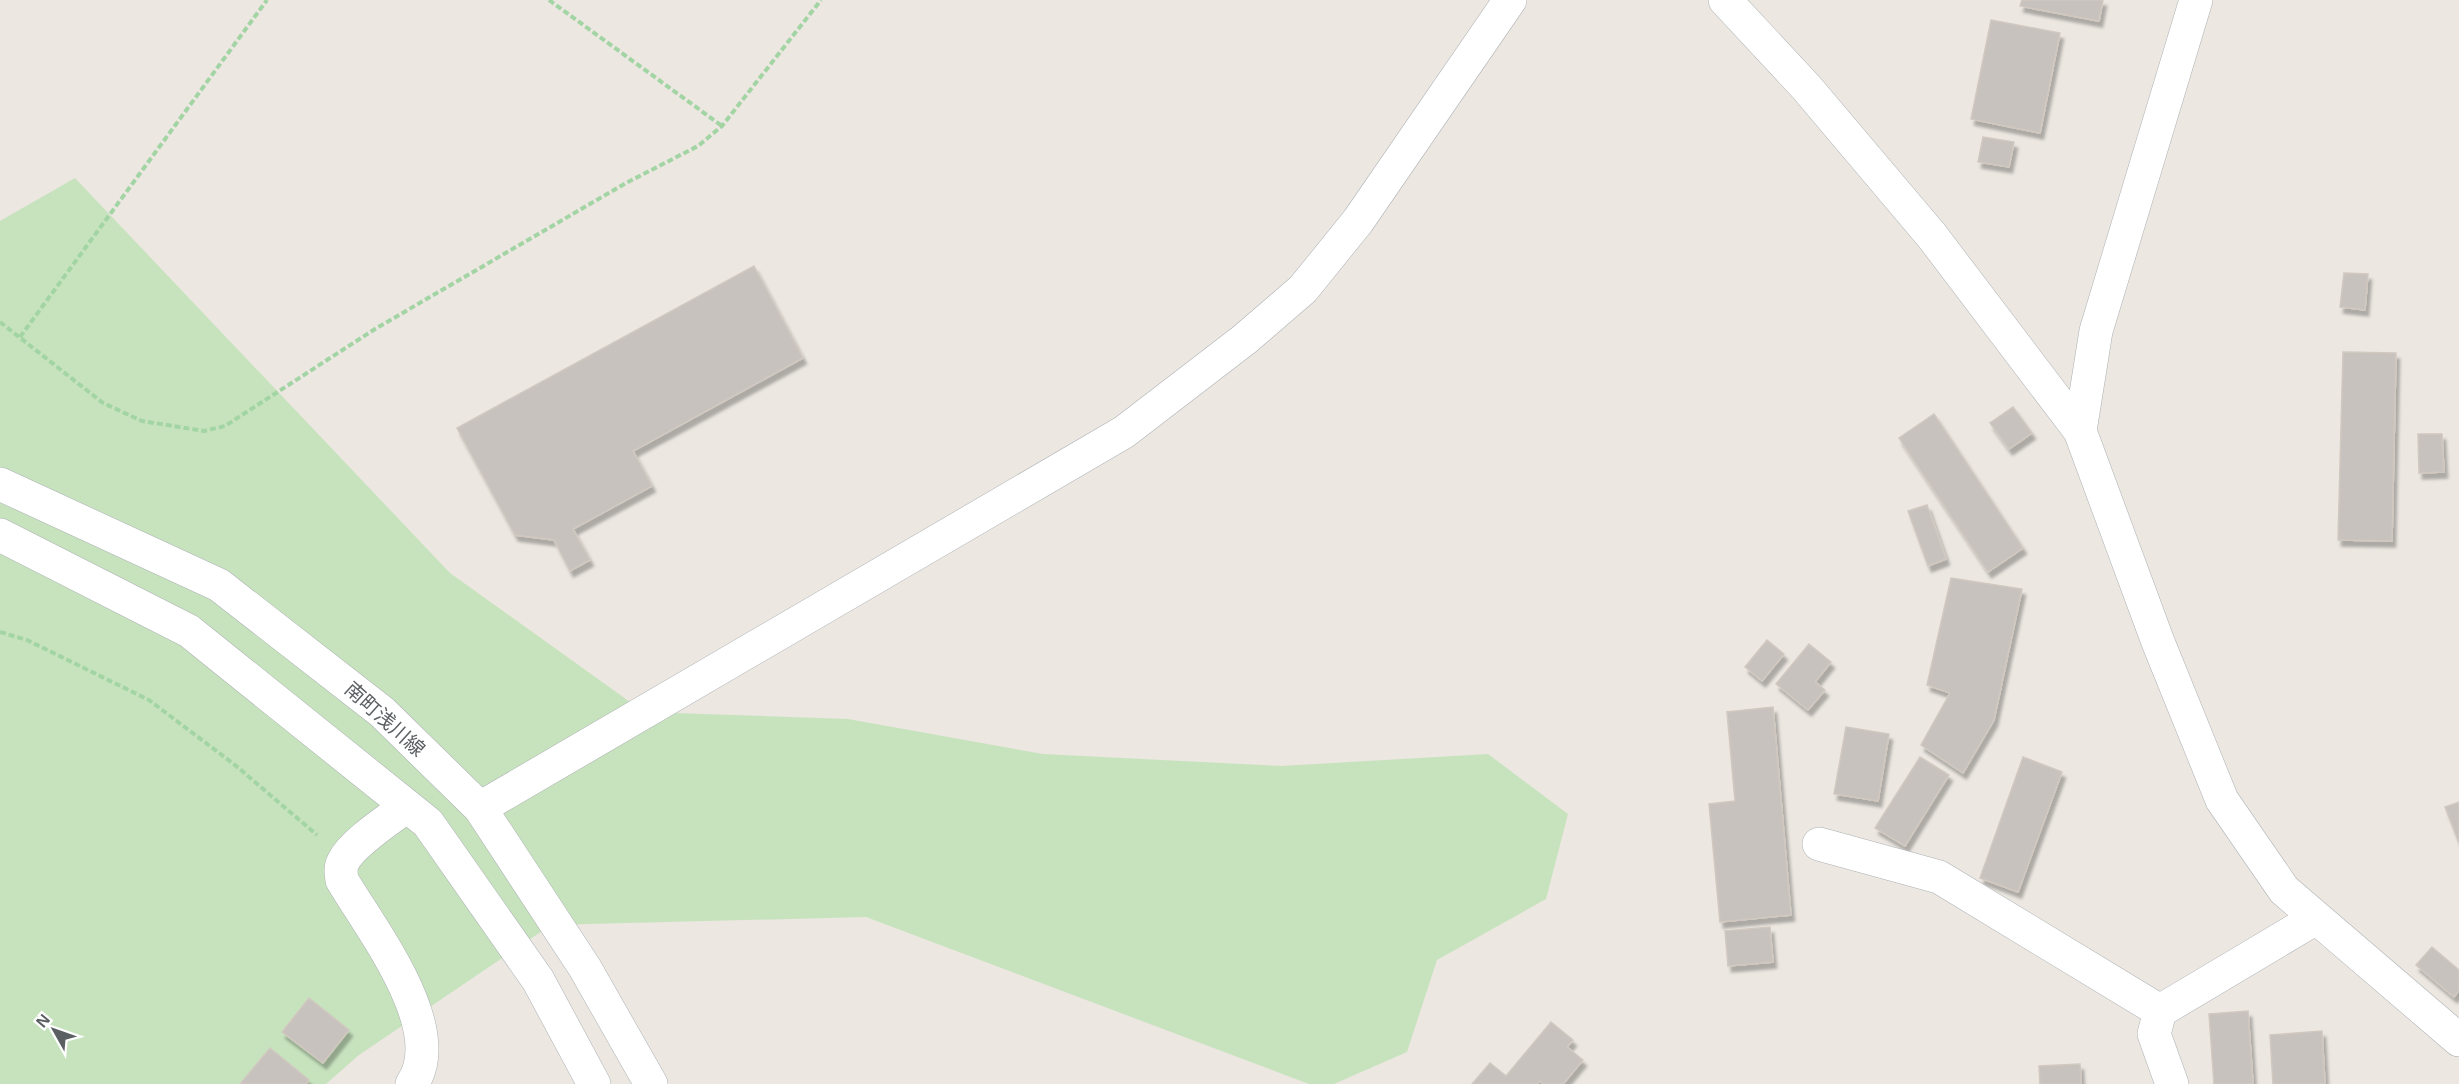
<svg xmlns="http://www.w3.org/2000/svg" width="2459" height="1084" font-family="Helvetica,'Noto Sans JP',sans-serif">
	<defs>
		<filter id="shadow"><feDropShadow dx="3.5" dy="6" stdDeviation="1.5" flood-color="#0004"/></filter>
	</defs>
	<rect width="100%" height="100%" fill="#ece7e1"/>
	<path fill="#c7e3be" d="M75 178 450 573 644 712 848 719 1043 754 1281 766 1488 754 1568 814 1546 899 1437 960 1407 1052 1334 1084H1309L866 917 551 925 359 1055 326 1084H0V221Z"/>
	<path fill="#c7c2be" stroke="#d1c8c0" stroke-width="1.5" filter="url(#shadow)" d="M2022 0H2103L2099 21 2020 6Z
		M1991 20 2060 33 2040 133 1971 119Z
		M1983 137 2014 142 2009 167 1978 162Z
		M754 266 803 358 633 451 652 486 573 529 590 560 570 571 554 540 515 535 457 428Z
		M2344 273 2368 274 2365 310 2340 307Z
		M2343 352 2396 353 2392 541 2338 540Z
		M2013 407 2032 433 2009 449 1990 423Z
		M1934 414 2023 548 1988 572 1899 438Z
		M2418 434H2442L2444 472 2419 473Z
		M1927 505 1946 559 1928 566 1908 511Z
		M1951 578 2022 589 1994 720 1963 773 1921 745 1950 693 1927 685Z
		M1767 640 1784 654 1762 681 1745 667Z
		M1809 644 1831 662 1815 682 1825 690 1808 710 1776 684Z
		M1773 707 1791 915 1720 922 1709 804 1735 801 1727 712Z
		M1846 727 1889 734 1878 801 1834 794Z
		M1920 757 1949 775 1905 846 1875 828Z
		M2023 757 2062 772 2018 892 1980 878Z
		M2459 802V843L2445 807Z
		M1770 927 1773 962 1728 966 1725 931Z
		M2432 947 2459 970V990L2454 997 2416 965Z
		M309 998 349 1030 323 1063 282 1032Z
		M2248 1011 2253 1084H2214L2209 1014Z
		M1551 1022 1573 1040 1567 1047 1583 1060 1563 1084H1544L1540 1081 1537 1084H1472L1490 1063 1506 1076Z
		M2322 1031 2325 1084H2273L2270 1035Z
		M270 1048 309 1080 306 1084H240Z
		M2080 1064 2081 1084H2040L2039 1066Z"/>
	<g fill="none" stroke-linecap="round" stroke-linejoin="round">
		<defs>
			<path id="minor" d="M1725 0 1806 87 1932 236 2080 431
				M2196 0 2096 331 2080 431 2158 642 2222 800 2284 890 2459 1040
				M0 484 219 585 382 712 480 808 585 968 651 1084
				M0 535 189 631 428 823 538 980 594 1084
				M407 806C390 819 352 843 343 862 340 868 341 874 342 880 370 928 450 1029 412 1084
				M480 808 1124 432 1245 339 1303 289 1358 221 1510 0
				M1819 844 1939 877 2160 1011
				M2172 1084 2154 1034 2160 1011 2316 918"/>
		</defs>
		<use href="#minor" stroke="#adb1b4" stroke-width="34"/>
		<path stroke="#a2d4a4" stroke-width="4" stroke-dasharray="6 3" stroke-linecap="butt" d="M549 0 722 126
			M0 322 103 403 142 421 204 431 225 426 375 329 626 183 698 146 722 126 821 0
			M20 337 267 0
			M0 632 27 640 149 700 235 765 317 835"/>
		<use href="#minor" stroke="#fff" stroke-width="33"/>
	</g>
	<g text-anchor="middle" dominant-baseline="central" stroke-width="5" stroke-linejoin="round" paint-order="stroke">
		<g font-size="20" fill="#5a5f62" stroke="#fff">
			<text transform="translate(385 719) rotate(42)">南町浅川線</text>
		</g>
	</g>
	<g transform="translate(54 1030) rotate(310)" stroke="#ffffff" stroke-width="4.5" paint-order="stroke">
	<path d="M0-4.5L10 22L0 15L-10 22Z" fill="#5a5f62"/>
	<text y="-9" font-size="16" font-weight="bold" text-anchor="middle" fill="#5a5f62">N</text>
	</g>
</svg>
